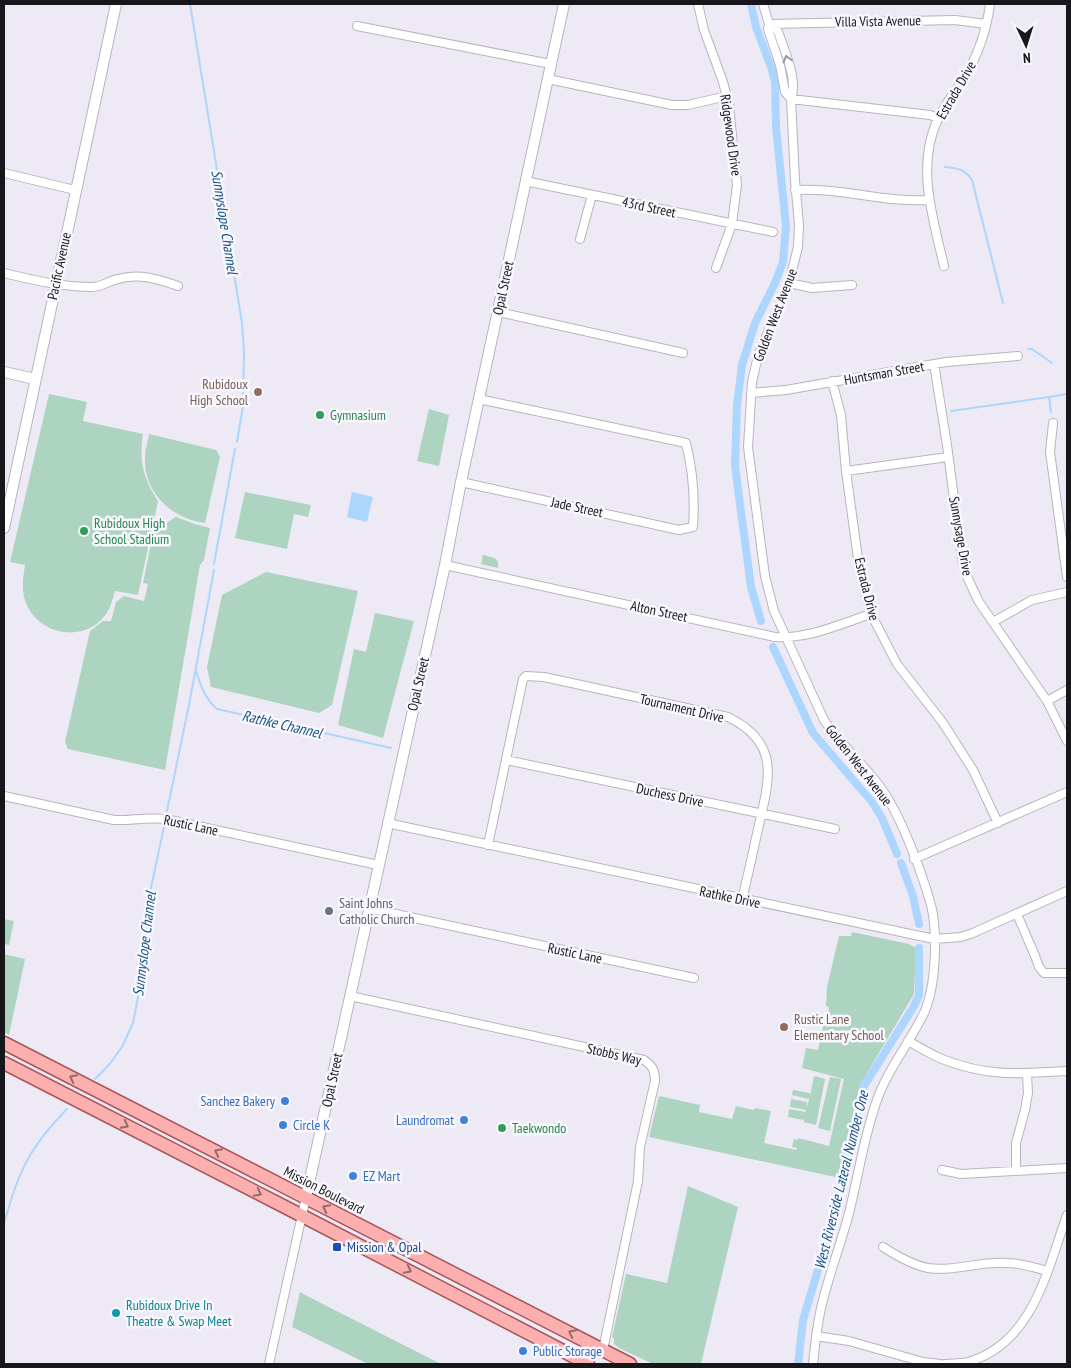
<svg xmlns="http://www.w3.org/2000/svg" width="1071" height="1368" font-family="'PT Sans Narrow',sans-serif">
	<rect width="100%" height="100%" fill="#ede9f5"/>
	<path fill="#add4c1" d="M49 394 87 402 83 421 143 434C139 461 143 478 158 501L138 595 115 591C113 597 112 603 109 609 91 644 40 638 26 603 21 591 23 578 25 565L10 562Z
		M429 409 449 415 439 466 417 461Z
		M149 434 216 450 220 457 205 523C172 519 143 492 145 457 145 449 148 441 149 434Z
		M245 492 311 505 308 517 294 514 287 549 235 538Z
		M176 517 195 524 210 528 204 560 200 565 165 770 68 749 65 742 90 631 103 621H111L116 602 124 596 144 601 148 584 143 583 155 524 166 523Z
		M483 555 495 558 498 562V568L481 564Z
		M266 572 358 591 332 705 319 713 211 687 207 667 222 595Z
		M375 613 414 621 383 738 338 725 354 649 366 652Z
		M4 919 14 921 9 945 4 944Z
		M852 932 909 944 916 948 914 994 860 1085 840 1178 649 1137 659 1096 700 1105 699 1112 732 1119 736 1106 754 1110 755 1108 771 1111 764 1143 796 1150 797 1148 792 1147 794 1139 798 1140V1138L829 1146 844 1079 802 1068 806 1048 818 1050 825 1017H828L829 1007 826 1006 827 987 839 936H851Z
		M4 954 25 959 9 1035 4 1032Z
		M814 1076 825 1079 816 1125 804 1122V1120L788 1117 789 1109 806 1112V1110L790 1107 791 1099 807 1102V1108L809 1099 792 1095 793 1090 810 1093V1096Z
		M830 1077 841 1079 830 1131 818 1128Z
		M688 1186 738 1207 701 1364H653L619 1348 614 1344V1338L612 1337 626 1274 667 1283Z
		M300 1292 307 1296 441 1364H368L292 1327Z"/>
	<path fill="#add6fe" d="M352 492 373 497 367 522 347 517Z"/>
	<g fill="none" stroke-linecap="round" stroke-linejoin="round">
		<path stroke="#add6fe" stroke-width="2" d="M190 4 242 323 244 352 243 406 237 442
			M945 167C957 168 965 169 972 180L1003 303
			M1028 349H1032L1052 363
			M951 411 1049 397
			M1051 412 1049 397 1067 394
			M214 564 235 449
			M196 671C201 686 205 699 217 709L391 748
			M167 811 189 705 214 570
			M95 1079 109 1065 122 1047 133 1023 144 967 147 906 164 827
			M4 1224C18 1172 29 1148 67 1109"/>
		<path stroke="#add6fe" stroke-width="8" d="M751 4 756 27 771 67 775 82 776 127 786 226 783 262 775 283 755 323 742 365 737 405 735 466 751 587 761 621
			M773 647 813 733 872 802 882 818 897 854
			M901 863 913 896 919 924
			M798 1364 803 1320 834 1216 842 1176 864 1086 914 1006 919 995V948"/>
		<defs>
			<path id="minor" d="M698 4 704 30 723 82 729 105 737 185 732 224 716 268
				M763 4 769 24 768 29 780 65 785 92 791 99
				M769 24 776 28 779 34C785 53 798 79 791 99L795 180 799 225 798 247 789 283 758 356 752 382 748 447 765 576 774 611 824 720C840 743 861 762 878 784 900 812 921 870 931 905 938 933 936 987 924 1013 909 1044 887 1070 876 1103 863 1140 858 1179 848 1217 840 1246 829 1275 822 1304 817 1324 815 1344 813 1364
				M769 24 955 20 986 24
				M357 26 551 64
				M548 79 672 105H688L727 96
				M791 99 930 115 938 118
				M4 173 75 190
				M525 181 773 232
				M795 190C840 187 884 203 929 200
				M580 239 592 195
				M944 266C933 218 915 164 939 117 946 102 957 89 966 75 978 54 987 28 990 4
				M4 273C33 280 62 287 92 287 101 287 109 281 118 279 139 273 158 279 178 286
				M789 283 812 288 852 285
				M498 312 683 353
				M934 364 947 445 962 559 968 579 979 602 1047 701 1067 741
				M832 381 841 415 846 471 859 566 871 614 897 664 943 723 973 770 998 823
				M751 393 786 390 946 362 1018 356
				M1053 423 1050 452 1067 577
				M846 471 948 457
				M461 482 679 530 693 527C695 499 693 471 686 443L479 399
				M445 565 775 637C809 639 840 624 871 614
				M993 622 1032 600 1067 592
				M1047 701 1067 690
				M506 760 835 829
				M4 796 114 820C134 821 151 816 170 820L378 865
				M387 823 934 939 961 937 973 933 1067 891
				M488 845 523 679 526 676 544 677 728 717C782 743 769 781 758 829 753 852 748 876 742 899
				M914 859 1067 792
				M368 908 694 978
				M1017 914 1035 956 1039 967 1044 973H1067
				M350 996 644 1060C653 1066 655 1071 655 1081L640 1147 638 1181 603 1350
				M908 1041C919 1047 930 1054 942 1059 987 1077 1020 1074 1067 1071
				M942 1170 961 1174 979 1173 1067 1168
				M1016 1170V1143L1025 1110 1028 1093 1027 1074
				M883 1247C897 1256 912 1265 928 1268 954 1272 980 1261 1006 1263 1020 1263 1034 1267 1047 1271
				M816 1336 849 1341 923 1362 940 1364
				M269 1364 306 1197
				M945 1364C953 1363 961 1364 968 1362 1033 1343 1047 1271 1067 1215"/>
			<path id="tertiary" d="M4 372 35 379
				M4 528 116 4
				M306 1197 445 565 461 482 564 4"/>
			<path id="primary" d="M4 1043 630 1364
				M4 1063 287 1208 588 1364"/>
		</defs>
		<use href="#minor" stroke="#b8b4c0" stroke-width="10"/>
		<use href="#tertiary" stroke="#b8b4c0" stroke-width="12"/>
		<use href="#primary" stroke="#a95658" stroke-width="15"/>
		<use href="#minor" stroke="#fff" stroke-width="8"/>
		<use href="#tertiary" stroke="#fff" stroke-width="10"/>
		<use href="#primary" stroke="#fbafaf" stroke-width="12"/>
	</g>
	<defs><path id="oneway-chevron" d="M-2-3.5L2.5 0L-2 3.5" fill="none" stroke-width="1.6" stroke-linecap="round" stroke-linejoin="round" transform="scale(1.25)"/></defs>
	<use stroke="#979698" href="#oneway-chevron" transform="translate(787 59) rotate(-105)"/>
	<g stroke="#946a6c">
		<use href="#oneway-chevron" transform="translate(73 1078) rotate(-153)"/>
		<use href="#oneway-chevron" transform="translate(125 1125) rotate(27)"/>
		<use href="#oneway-chevron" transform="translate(218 1152) rotate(-153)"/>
		<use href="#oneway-chevron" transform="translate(258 1193) rotate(27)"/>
		<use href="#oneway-chevron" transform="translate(326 1208) rotate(-153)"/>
		<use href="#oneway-chevron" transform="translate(408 1270) rotate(27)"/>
		<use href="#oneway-chevron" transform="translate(572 1333) rotate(-153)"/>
	</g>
	<g fill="#8d6e63" stroke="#f9f7fe" stroke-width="2">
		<circle cx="258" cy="392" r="5"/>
		<circle cx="784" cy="1027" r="5"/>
	</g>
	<g fill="#2e9e5b" stroke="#f9f7fe" stroke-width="2">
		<circle cx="320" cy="415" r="5"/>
		<circle cx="84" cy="531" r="5"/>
		<circle cx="502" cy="1128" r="5"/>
	</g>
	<circle fill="#6b7280" stroke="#f9f7fe" stroke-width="2" cx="329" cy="911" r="5"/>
	<g fill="#3f7fe0" stroke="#f9f7fe" stroke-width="2">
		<circle cx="285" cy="1101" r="5"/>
		<circle cx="464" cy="1120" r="5"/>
		<circle cx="283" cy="1125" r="5"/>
		<circle cx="353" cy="1176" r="5"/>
		<circle cx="523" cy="1351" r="5"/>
	</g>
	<rect fill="#1a4fb4" stroke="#f9f7fe" stroke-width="2" x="332" y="1242" width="10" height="10" rx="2.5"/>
	<circle fill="#0f9aa8" stroke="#f9f7fe" stroke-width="2" cx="116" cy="1313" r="5"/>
	<g text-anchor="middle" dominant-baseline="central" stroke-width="5" stroke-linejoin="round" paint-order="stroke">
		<g font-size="14" fill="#17161a" stroke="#f9f7fe">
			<text transform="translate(878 21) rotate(-1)">Villa Vista Avenue</text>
			<text transform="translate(956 90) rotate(-60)">Estrada Drive</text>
			<text transform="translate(731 135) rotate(82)">Ridgewood Drive</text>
			<text transform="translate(649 207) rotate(12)">43rd Street</text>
			<text transform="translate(59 266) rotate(-78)">Pacific Avenue</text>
			<text transform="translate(503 288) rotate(-78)">Opal Street</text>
			<text transform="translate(775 315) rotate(-69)">Golden West Avenue</text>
			<text transform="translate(884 373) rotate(-10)">Huntsman Street</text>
			<text transform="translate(577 507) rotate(12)">Jade Street</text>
			<text transform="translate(961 536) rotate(80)">Sunnysage Drive</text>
			<text transform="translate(867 589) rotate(76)">Estrada Drive</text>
			<text transform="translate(659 611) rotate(12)">Alton Street</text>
			<text transform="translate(418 684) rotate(-77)">Opal Street</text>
			<text transform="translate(682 708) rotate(13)">Tournament Drive</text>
			<text transform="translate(859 765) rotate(52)">Golden West Avenue</text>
			<text transform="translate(670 795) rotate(12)">Duchess Drive</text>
			<text transform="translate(191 825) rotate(12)">Rustic Lane</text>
			<text transform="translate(730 897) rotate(12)">Rathke Drive</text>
			<text transform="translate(575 953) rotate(12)">Rustic Lane</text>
			<text transform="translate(614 1054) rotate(13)">Stobbs Way</text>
			<text transform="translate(332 1080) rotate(-78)">Opal Street</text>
			<text transform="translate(324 1190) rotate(27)">Mission Boulevard</text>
		</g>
		<g font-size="14" fill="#785e54" stroke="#f9f7fe" text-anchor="end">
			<text x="248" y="384">Rubidoux<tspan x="248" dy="16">High School</tspan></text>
			<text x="794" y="1019" text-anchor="start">Rustic Lane<tspan x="794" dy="16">Elementary School</tspan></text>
		</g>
		<g font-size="14" fill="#27864d" stroke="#f9f7fe" text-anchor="start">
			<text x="330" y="415">Gymnasium</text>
			<text x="94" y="523">Rubidoux High<tspan x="94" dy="16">School Stadium</tspan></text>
			<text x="512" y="1128">Taekwondo</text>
		</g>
		<g font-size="14" fill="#5b616d" stroke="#f9f7fe" text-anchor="start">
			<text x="339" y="903">Saint Johns<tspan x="339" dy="16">Catholic Church</tspan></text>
		</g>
		<g font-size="14" fill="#366cbe" stroke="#f9f7fe" text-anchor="start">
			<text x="275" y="1101" text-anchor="end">Sanchez Bakery</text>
			<text x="454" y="1120" text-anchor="end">Laundromat</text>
			<text x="293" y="1125">Circle K</text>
			<text x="363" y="1176">EZ Mart</text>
			<text x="533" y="1351">Public Storage</text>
		</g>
		<g font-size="14" fill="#164399" stroke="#f9f7fe" text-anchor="start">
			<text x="347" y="1247">Mission &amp; Opal</text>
		</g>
		<g font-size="14" fill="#0d838f" stroke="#f9f7fe" text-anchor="start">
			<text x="126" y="1305">Rubidoux Drive In<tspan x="126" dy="16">Theatre &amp; Swap Meet</tspan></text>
		</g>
		<g font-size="15" font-style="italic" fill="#175485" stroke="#f9f7fe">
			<text transform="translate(225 222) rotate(81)">Sunnyslope Channel</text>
			<text transform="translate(282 724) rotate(13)">Rathke Channel</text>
			<text transform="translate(144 944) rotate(-83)">Sunnyslope Channel</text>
			<text transform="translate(841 1180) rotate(-76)">West Riverside Lateral Number One</text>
		</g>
	</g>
	<rect width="1071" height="1368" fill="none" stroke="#17161a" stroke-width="10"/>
	<g transform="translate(1026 45) rotate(176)" stroke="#f9f7fe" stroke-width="4" paint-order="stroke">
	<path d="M0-4L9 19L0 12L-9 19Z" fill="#17161a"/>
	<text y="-8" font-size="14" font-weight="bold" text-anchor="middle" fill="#17161a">N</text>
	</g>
</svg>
